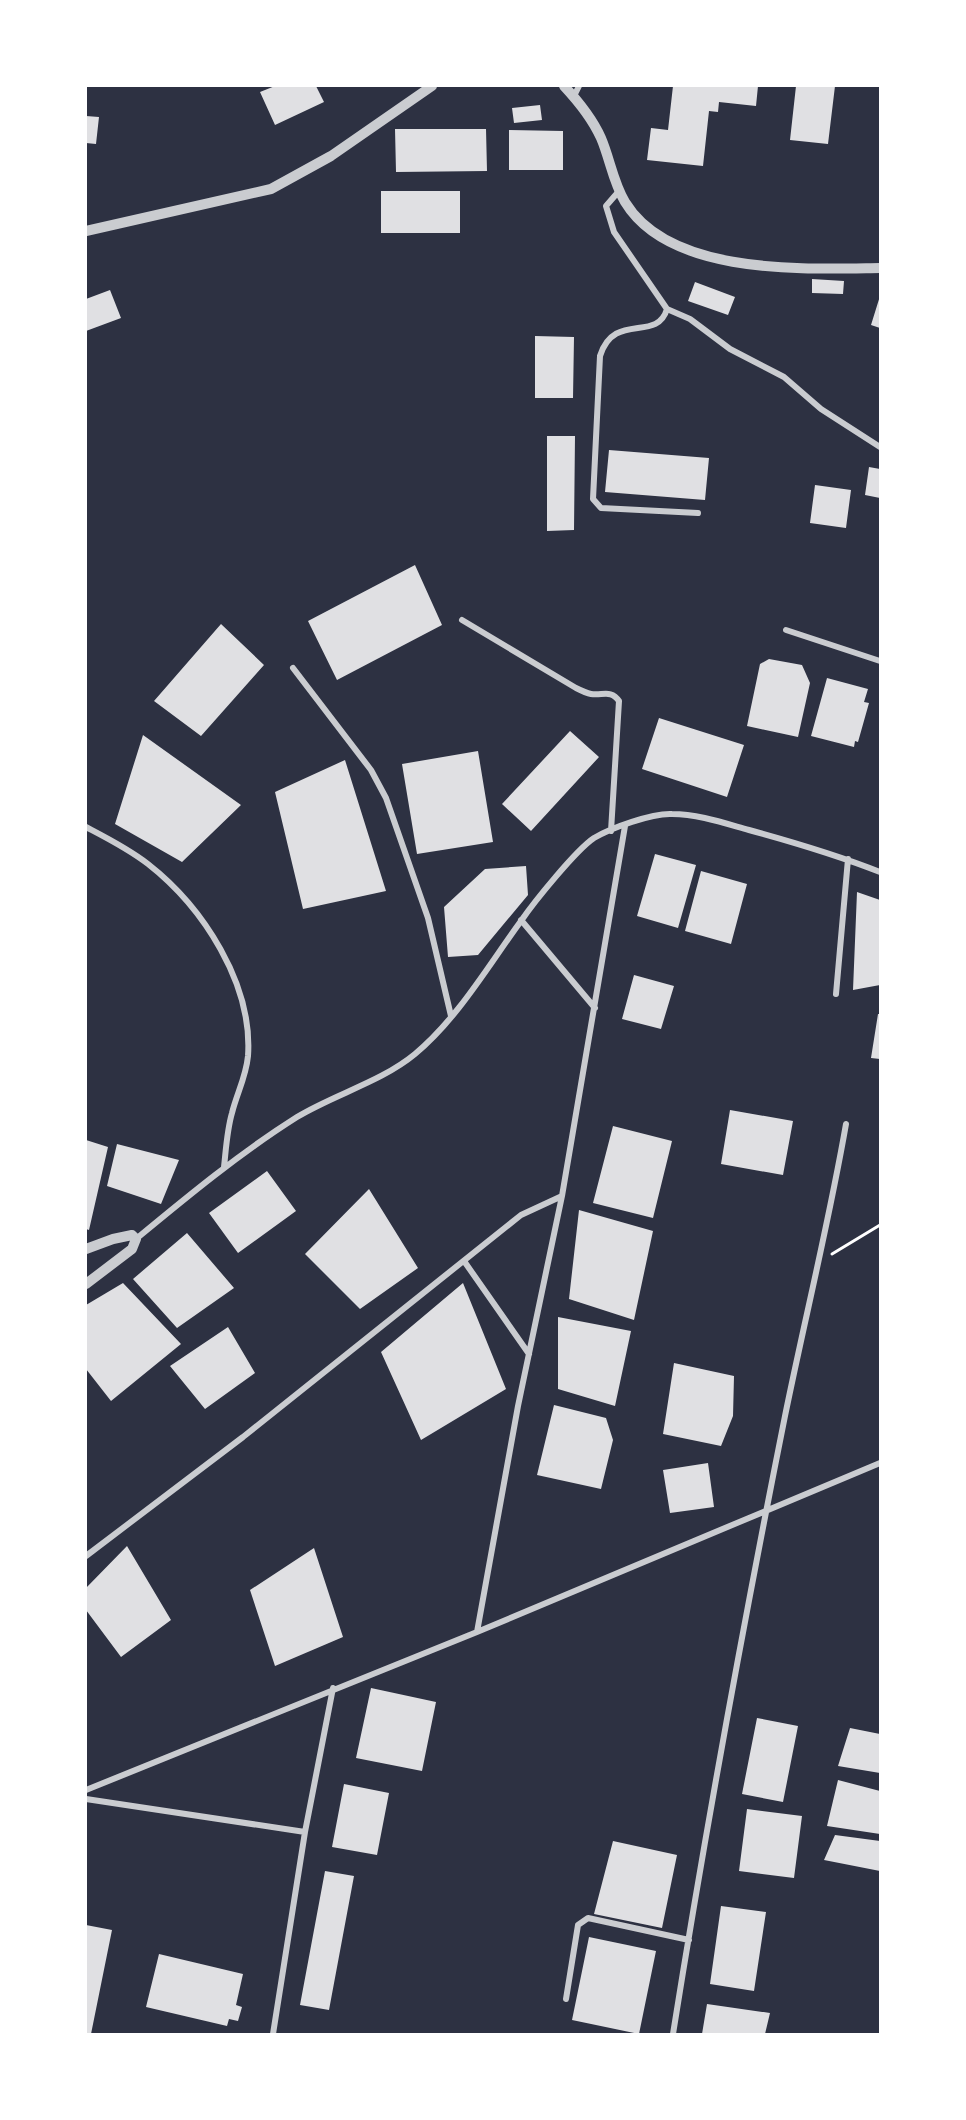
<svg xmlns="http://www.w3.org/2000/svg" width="966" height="2120" font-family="Roboto,sans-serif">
	<rect width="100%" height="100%" fill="#2d3142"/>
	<path fill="#e0e0e3" d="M275 86H316L324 102 275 125 260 92Z
		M673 86H758L756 106 719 102 718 112 709 111 703 166 647 160 651 128 668 130Z
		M796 86H835L828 144 790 140Z
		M540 105 542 120 514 123 512 108Z
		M86 116 99 117 96 144 86 143Z
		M395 129H486L487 171 396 172Z
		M509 130 563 131V170H509Z
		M381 191H460V233H381Z
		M812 279 844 281 843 294 812 293Z
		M695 282 735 297 728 315 688 301Z
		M110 290 121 318 86 331V299Z
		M880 296V328L871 325Z
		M535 336 574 337 573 398H535Z
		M547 436H575L574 530 547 531Z
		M609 450 709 458 705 500 605 492Z
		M869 467 880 469V498L865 495Z
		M815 485 851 490 846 528 810 523Z
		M415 565 442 625 337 680 308 621Z
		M221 624 264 665 201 736 154 701Z
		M769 659 802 665 810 683 798 737 747 726 760 664Z
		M827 678 868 689 864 702 869 703 858 742 855 741 854 747 811 736Z
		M659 718 744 745 727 797 642 769Z
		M570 731 599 757 531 831 502 804Z
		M143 735 241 805 182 862 115 824Z
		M478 751 493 842 417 854 402 764Z
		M345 760 386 891 303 909 275 792Z
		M655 854 696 865 678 928 637 916Z
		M526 866 528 895 478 955 448 957 444 907 485 869Z
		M701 871 747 884 731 944 685 931Z
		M857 892 880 900V985L853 990Z
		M634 975 674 986 661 1029 622 1019Z
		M878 1014H880V1059L871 1058Z
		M730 1110 793 1121 783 1175 721 1164Z
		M613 1126 672 1141 653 1218 593 1203Z
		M86 1140 108 1147 89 1230 86 1229Z
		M117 1144 179 1160 161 1204 107 1186Z
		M267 1171 296 1211 238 1253 209 1213Z
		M369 1189 418 1268 360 1309 305 1254Z
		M579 1210 653 1231 634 1320 569 1299Z
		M187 1233 234 1288 177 1328 133 1279Z
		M123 1283 181 1344 111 1401 86 1369V1305Z
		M463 1283 506 1389 421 1440 381 1352Z
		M558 1317 631 1331 615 1406 558 1389Z
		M228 1327 255 1373 205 1409 170 1366Z
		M674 1363 734 1376 733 1416 721 1446 663 1434Z
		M554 1405 606 1418 613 1440 601 1489 537 1475Z
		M708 1463 714 1507 670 1513 663 1470Z
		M127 1546 171 1620 121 1657 86 1610V1588Z
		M314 1548 343 1637 275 1666 250 1590Z
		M371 1688 436 1702 422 1771 356 1758Z
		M757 1718 798 1726 783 1802 742 1794Z
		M850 1728 880 1734V1773L838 1766Z
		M838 1780 880 1791V1834L827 1826Z
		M344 1784 389 1793 377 1855 332 1847Z
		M747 1809 802 1816 794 1878 739 1871Z
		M835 1835 880 1841V1871L824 1860Z
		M613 1841 677 1855 662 1928 594 1914Z
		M325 1871 354 1876 329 2010 300 2005Z
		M721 1906 766 1912 754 1991 710 1984Z
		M86 1925 112 1930 91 2034H86Z
		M589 1937 656 1951 639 2034 572 2020Z
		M159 1954 243 1974 236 2005 242 2007 238 2021 229 2019 227 2026 146 2007Z
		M707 2004 770 2013 765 2034H702Z"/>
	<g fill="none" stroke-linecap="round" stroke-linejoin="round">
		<path stroke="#fff" stroke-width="3" d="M832 1254 880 1225"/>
		<path stroke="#caccd0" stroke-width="6" d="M574 96 579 86
			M619 191 606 206 614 232 667 309C657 343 614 311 600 356L593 499 601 508 698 513
			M667 309 690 319 730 349 784 377 821 409 880 447
			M462 620 576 688C580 690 586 693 591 694 602 696 611 689 619 701L611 831
			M786 630 880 661
			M293 668 371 770 386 798 428 918 451 1016
			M86 827C107 838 129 849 148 864 203 907 253 984 248 1056 246 1077 237 1093 232 1113 227 1130 226 1149 224 1167
			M521 920 595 1008
			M836 994 848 859
			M136 1239C188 1196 240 1153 297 1117 335 1094 381 1082 415 1054 458 1018 488 966 521 921 534 902 576 850 594 838 611 828 652 813 672 814 698 814 724 823 749 830 793 842 837 855 880 872
			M464 1261 529 1354
			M86 1556 243 1437 521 1215 562 1196 625 826
			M477 1632 518 1406 562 1196
			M86 1790 477 1632 880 1463
			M86 1799 305 1832
			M566 1999 578 1925 588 1918 689 1940
			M273 2034 305 1832 333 1688
			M673 2034C706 1827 744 1621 785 1416 805 1318 829 1222 846 1124"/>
		<path stroke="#caccd0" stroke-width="10" d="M564 86C578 101 592 118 601 138 610 159 613 182 625 202 670 276 805 269 880 268
			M86 231 271 189 331 156 432 86
			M86 1249 113 1239 132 1235 136 1239 132 1249 86 1284"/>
	</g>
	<rect width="966" height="2120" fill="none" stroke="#ffffff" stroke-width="174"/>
</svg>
